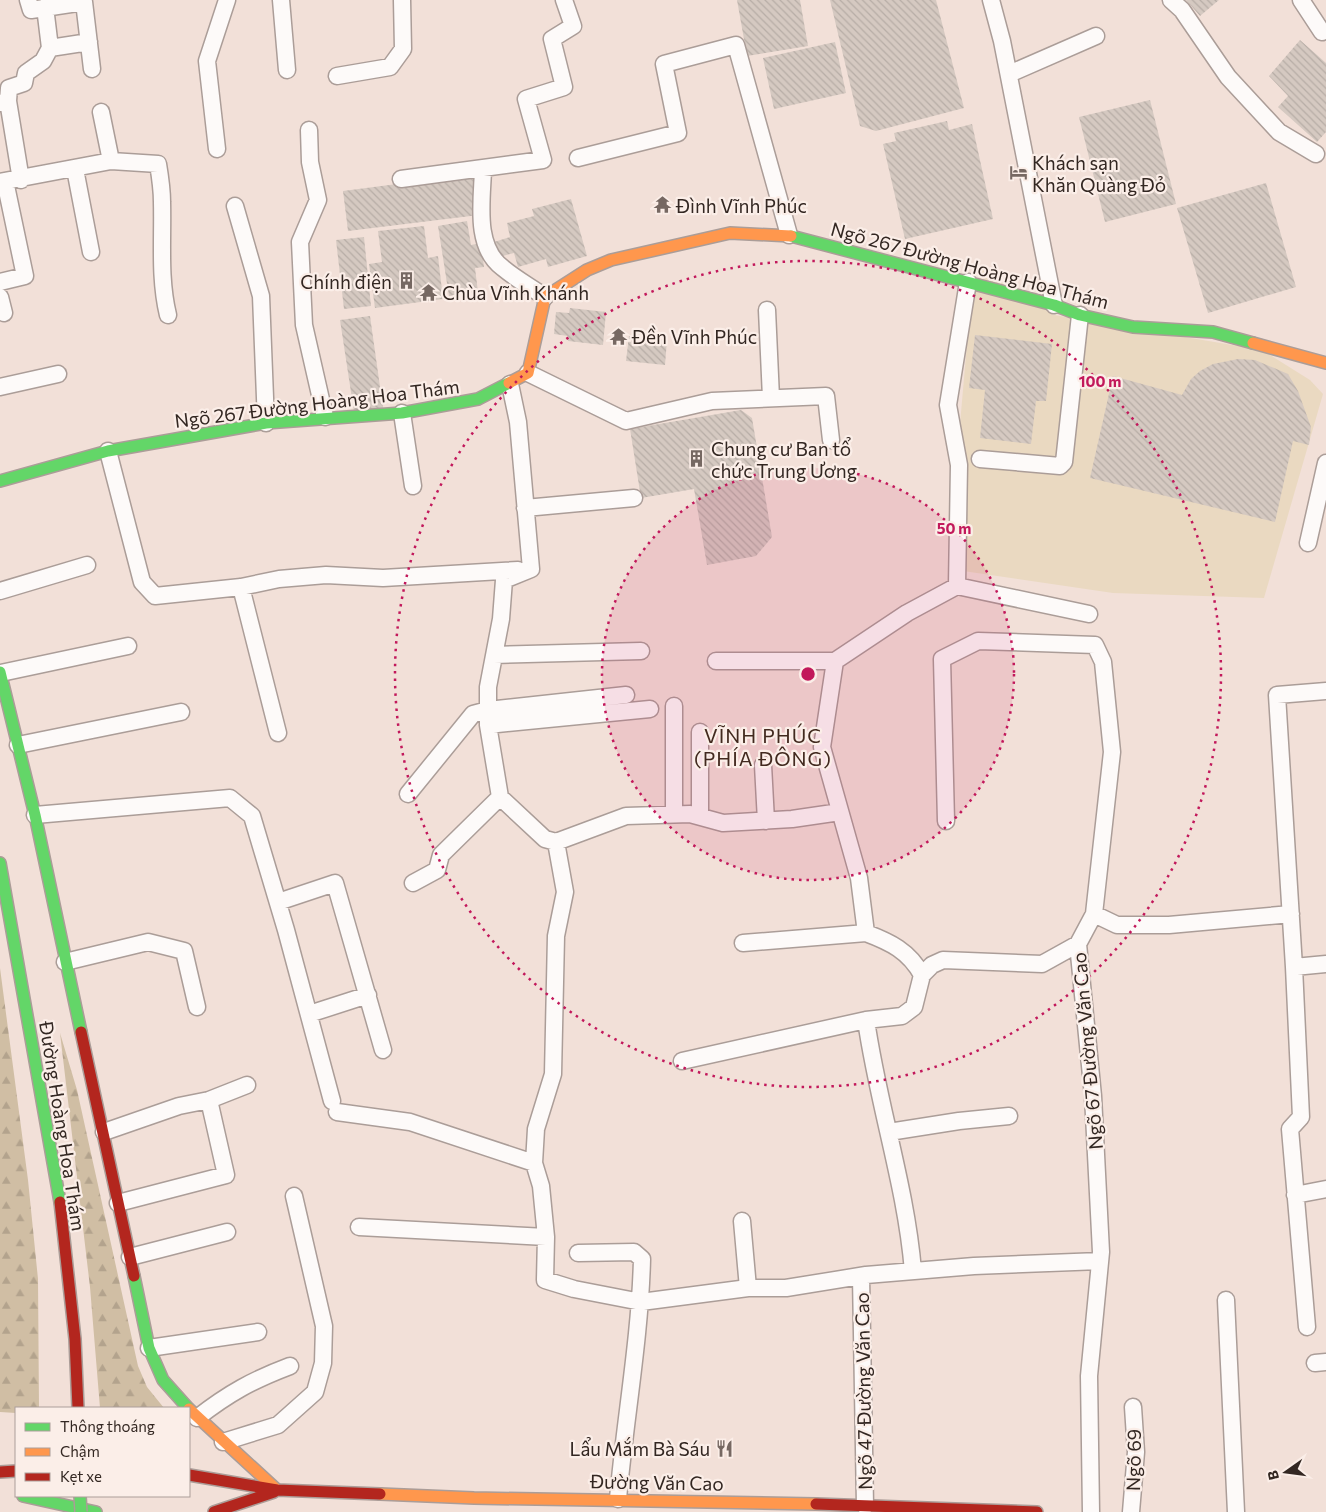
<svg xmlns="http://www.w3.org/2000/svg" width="1326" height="1512" font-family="Commissioner,sans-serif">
	<defs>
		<pattern id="forest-firs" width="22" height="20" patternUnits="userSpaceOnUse" patternTransform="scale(1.25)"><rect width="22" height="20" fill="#d0bea4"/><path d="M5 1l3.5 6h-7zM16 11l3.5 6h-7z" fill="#b3a38d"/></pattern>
		<pattern id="building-back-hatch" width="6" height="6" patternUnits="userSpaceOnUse" patternTransform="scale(1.25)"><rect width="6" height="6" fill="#d5c9c1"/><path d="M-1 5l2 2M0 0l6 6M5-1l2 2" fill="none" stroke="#b7ada6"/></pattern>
	</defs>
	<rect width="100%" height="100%" fill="#f2e0d8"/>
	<path fill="url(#forest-firs)" d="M0 968 28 1180 38 1279 39 1408H16V1413L0 1412Z
		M60 1033 77 1090 138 1366 147 1387 164 1408H100L90 1287Z"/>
	<path fill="#ead9c1" d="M981 269 1054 315 1262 350 1310 380 1323 394 1264 598 1113 593 963 571 967 460 960 424 970 310Z"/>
	<path fill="url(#building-back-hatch)" d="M737 0H800L808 46 747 56Z
		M830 0H936L964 108 876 131 860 126Z
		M1186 0H1219L1200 16Z
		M1300 40 1326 63V132L1317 142 1278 107 1288 96 1269 76Z
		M835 42 846 93 774 109 763 58Z
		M1150 100 1176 204 1105 222 1079 117Z
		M947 121 949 130 972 124 993 219 905 239 883 144 896 141 894 133Z
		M474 174 479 215 348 231 343 191Z
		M1266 183 1296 287 1208 313 1177 208Z
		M571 199 587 256 548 267 546 259 518 267 514 253 495 258 491 243 510 237 507 223 534 216 532 209Z
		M467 221 471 245 481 243 484 267 475 268 478 292 449 296 438 226Z
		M424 226 428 258 438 256 443 299 375 308 369 264 382 262 378 231Z
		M364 237 371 306 344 309 336 240Z
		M570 308 606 312 603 345 568 341V336L554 334 556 312 569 313Z
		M370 316 383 408 354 412 340 320Z
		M975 335 1052 344 1046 401H1036L1031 444 980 438 985 390 969 388Z
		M629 336 667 340 665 365 626 361Z
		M1238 359 1255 360 1288 374 1298 391 1311 427 1309 445 1293 441 1275 522 1090 478 1113 376 1182 395 1191 379 1200 371 1213 364Z
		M741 410 752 418 772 537 756 556 707 565 694 489 641 498 630 429Z"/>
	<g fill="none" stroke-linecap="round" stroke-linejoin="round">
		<defs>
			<path id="lane" d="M28 0 31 10 84 2 92 69
				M281 0 287 70
				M991 0 1002 41 1054 305
				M1171 0 1182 10 1228 77 1279 132 1316 154
				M1301 0 1322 32
				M45 7 50 48 89 42
				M1009 74 1096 36
				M337 76 390 67 403 49 402 0
				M8 101 21 180
				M0 103 8 101 9 88 24 83 26 73 43 61 50 48
				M101 112 111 161
				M309 130 310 162 318 200 300 242 304 325 325 417
				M217 149 207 61 227 0
				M578 158 678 133 664 64 736 45 789 235
				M75 169 91 252
				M483 170C482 201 474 247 503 268 516 279 531 287 545 297
				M401 179 543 160 526 99 564 87 552 39 573 26 564 0
				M0 182 111 161 158 164C160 176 162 189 162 202 163 240 159 278 168 315
				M235 206 261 296 266 423
				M0 282 25 276 5 181
				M968 282 948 405 959 465 957 586 1089 614
				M0 297 4 313
				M767 310 771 398
				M528 373 626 421 712 401 826 396 831 440
				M510 384 518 422 531 569 504 580 501 619 488 687V725L500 797 545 839 556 842 626 816 690 814 723 823 792 819 840 812
				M0 387 58 374
				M402 413 413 486
				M108 451 142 582 155 596 241 587 279 579 326 575 383 578 518 570
				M980 459 1060 466 1064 462 1080 315
				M525 508 634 498
				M1308 543 1326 463
				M241 587 278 733
				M0 591 87 565
				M494 655 641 651
				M716 661H835
				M1 673 128 646
				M488 725 650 709
				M18 745 181 712
				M763 765 766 821
				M408 794 473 714 488 710 626 695
				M674 814V706
				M35 815 230 798 252 816 286 930 332 1101
				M700 816V732
				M946 821 942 659 978 641 1095 645 1103 662 1112 752 1094 914 1078 944 1093 1096 1101 1252 1089 1376 1091 1512
				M413 883 437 870 441 855 500 797
				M278 902 335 883 383 1050
				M1094 914 1117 925H1169L1291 914
				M866 933C890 942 909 951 922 975
				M743 943 866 933 859 878 822 747 835 661 907 613 957 586
				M65 962 148 942 184 951 197 1007
				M1294 967 1326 964
				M309 1014 368 995
				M866 1020C878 1105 906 1186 913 1271
				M682 1061 866 1020 902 1016 914 1007 922 975 932 965 943 960 1042 964 1078 944
				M337 1112 410 1122 534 1163 541 1186 546 1237
				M104 1132 179 1106 209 1100 247 1085
				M889 1132 959 1121 1009 1116
				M534 1163 536 1129 553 1074 556 936 565 892 556 842
				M1295 1195 1326 1189
				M118 1203 226 1175 209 1100
				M359 1227 546 1237 545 1280 574 1289 641 1302 748 1288 742 1221
				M578 1253 634 1252 642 1259C640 1339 625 1419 618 1499
				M130 1257 227 1232
				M861 1276 865 1506
				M748 1288H786L866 1275 974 1266 1100 1261
				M1226 1300 1236 1512
				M1307 1327 1290 1129 1301 1117 1294 967 1277 695 1326 691
				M149 1348 258 1332
				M1315 1363 1326 1362
				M197 1418C229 1393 253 1380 290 1366
				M223 1442 278 1425 315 1392 323 1363 324 1326 294 1196
				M1131 1512 1136 1452 1133 1407"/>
			<path id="fast" d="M791 236 1054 305 1080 315 1133 327 1213 332 1253 343
				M0 481 108 451 266 423 402 413 478 399 509 383
				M0 672 35 815 81 1032
				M0 863 60 1202
				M134 1276 149 1348 163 1380 188 1408
				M23 1496 96 1512"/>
			<path id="slow" d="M1253 343 1326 363
				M509 383 528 373 545 297 587 270 611 260 730 233 791 236
				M189 1409 277 1490
				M380 1494 474 1498 816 1504"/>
			<path id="jam" d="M81 1032 134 1276
				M60 1202 75 1339 78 1408
				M0 1472 16 1471
				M189 1475 277 1490 380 1494
				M816 1504 1037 1512
				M214 1512 274 1492"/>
		</defs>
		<use href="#lane" stroke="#ab9d98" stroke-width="19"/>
		<use href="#fast" stroke="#ab9d98" stroke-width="14"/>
		<use href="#slow" stroke="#ab9d98" stroke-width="14"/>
		<use href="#jam" stroke="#ab9d98" stroke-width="14"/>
		<use href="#lane" stroke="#fdfaf9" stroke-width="16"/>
		<use href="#fast" stroke="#63d668" stroke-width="11"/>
		<use href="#slow" stroke="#ff974d" stroke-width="11"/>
		<use href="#jam" stroke="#b3261e" stroke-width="11"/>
		<defs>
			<path id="fast-bridge" d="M80 1496 81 1512"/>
		</defs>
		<use href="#fast-bridge" stroke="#ab9d98" stroke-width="14" stroke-linecap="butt"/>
		<use href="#fast-bridge" stroke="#63d668" stroke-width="11"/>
	</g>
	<circle cx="808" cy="674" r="206" fill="#c2185b" fill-opacity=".12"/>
	<g fill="none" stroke="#c2185b" stroke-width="2.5" stroke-dasharray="2.5 5">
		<circle cx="808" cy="674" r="206"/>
		<circle cx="808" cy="674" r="413"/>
	</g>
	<defs>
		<symbol id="hotel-bare" viewBox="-9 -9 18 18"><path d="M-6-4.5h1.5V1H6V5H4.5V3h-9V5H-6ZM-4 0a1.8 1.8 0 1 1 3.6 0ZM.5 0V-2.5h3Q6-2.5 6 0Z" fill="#766862" stroke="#fbeee8" stroke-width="2.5" paint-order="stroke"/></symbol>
		<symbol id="temple-bare" viewBox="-9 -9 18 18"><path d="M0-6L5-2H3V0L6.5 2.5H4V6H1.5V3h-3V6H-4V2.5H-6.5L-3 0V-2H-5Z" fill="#766862" stroke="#fbeee8" stroke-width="2.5" paint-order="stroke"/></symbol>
		<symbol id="building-bare" viewBox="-9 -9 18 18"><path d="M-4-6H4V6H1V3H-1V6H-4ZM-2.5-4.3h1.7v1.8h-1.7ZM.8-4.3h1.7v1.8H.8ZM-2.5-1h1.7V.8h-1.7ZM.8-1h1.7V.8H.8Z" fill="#766862" stroke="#fbeee8" stroke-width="2.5" paint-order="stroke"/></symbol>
		<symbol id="restaurant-bare" viewBox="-9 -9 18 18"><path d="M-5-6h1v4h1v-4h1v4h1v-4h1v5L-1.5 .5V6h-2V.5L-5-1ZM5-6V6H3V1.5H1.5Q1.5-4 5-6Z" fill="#766862" stroke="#fbeee8" stroke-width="2.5" paint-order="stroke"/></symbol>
	</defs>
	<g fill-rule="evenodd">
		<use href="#hotel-bare" x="1006" y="160" width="25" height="25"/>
		<use href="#temple-bare" x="650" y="192" width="25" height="25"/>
		<use href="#building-bare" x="394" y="268" width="25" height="25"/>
		<use href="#temple-bare" x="416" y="280" width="25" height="25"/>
		<use href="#temple-bare" x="606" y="324" width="25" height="25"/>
		<use href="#building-bare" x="684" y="446" width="25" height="25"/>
		<use href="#restaurant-bare" x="712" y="1436" width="25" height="25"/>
	</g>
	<g text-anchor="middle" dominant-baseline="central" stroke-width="4.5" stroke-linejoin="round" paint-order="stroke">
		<g font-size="19" fill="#332722" stroke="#fbeee8" text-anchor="start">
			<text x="1032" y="162">Khách sạn<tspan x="1032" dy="22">Khăn Quàng Đỏ</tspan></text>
			<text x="676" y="205">Đình Vĩnh Phúc</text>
			<text x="392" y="281" text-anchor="end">Chính điện</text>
			<text x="442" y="292">Chùa Vĩnh Khánh</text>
			<text x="632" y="336">Đền Vĩnh Phúc</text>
			<text x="711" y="448">Chung cư Ban tổ<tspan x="711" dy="22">chức Trung Ương</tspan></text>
			<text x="710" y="1448" text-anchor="end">Lẩu Mắm Bà Sáu</text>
		</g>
		<g font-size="19" fill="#332722" stroke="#fbeee8">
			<text transform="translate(970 265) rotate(15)">Ngõ 267 Đường Hoàng Hoa Thám</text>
			<text transform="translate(317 403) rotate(-7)">Ngõ 267 Đường Hoàng Hoa Thám</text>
			<text transform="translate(1087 1051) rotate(-95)">Ngõ 67 Đường Văn Cao</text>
			<text transform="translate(63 1126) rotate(81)">Đường Hoàng Hoa Thám</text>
			<text transform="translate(863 1391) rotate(-91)">Ngõ 47 Đường Văn Cao</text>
			<text transform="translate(1133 1460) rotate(-89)">Ngõ 69</text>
			<text transform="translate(657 1482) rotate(1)">Đường Văn Cao</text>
		</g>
		<g font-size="20" letter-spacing="1" fill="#422a1f" stroke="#fbeee8">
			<text x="763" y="735">VĨNH PHÚC<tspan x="763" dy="23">(PHÍA ĐÔNG)</tspan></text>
		</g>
	</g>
	<circle cx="808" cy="674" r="8" fill="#c2185b" stroke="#fbeee8" stroke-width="2.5"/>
	<g font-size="15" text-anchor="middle" font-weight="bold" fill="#c2185b" stroke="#fbeee8" stroke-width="4.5" stroke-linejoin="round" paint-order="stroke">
		<text x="1100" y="387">100 m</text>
		<text x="954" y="534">50 m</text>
	</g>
	<rect x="15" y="1407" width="175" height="90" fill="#fbeee8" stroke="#ab9e99"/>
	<rect x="25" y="1423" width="25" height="8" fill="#63d668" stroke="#ab9e99"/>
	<text x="60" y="1432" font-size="15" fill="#332722">Thông thoáng</text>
	<rect x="25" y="1448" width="25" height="8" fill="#ff974d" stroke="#ab9e99"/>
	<text x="60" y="1457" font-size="15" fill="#332722">Chậm</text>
	<rect x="25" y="1473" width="25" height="8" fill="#b3261e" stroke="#ab9e99"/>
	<text x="60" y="1482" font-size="15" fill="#332722">Kẹt xe</text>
	<g transform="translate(1286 1472) rotate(256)" stroke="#fbeee8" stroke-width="4" paint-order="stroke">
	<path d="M0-4L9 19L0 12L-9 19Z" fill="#332722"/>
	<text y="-8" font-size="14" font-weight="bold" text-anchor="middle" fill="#332722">B</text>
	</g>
</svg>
